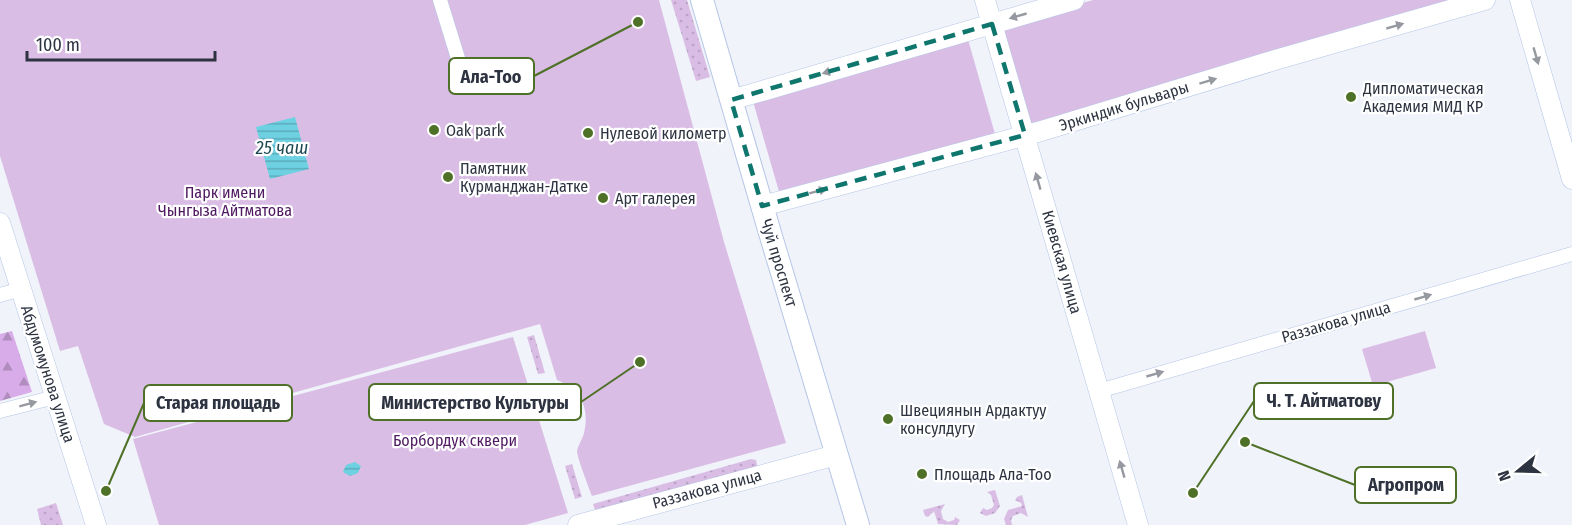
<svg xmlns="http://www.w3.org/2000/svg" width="1572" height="525" font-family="'Fira Sans Condensed',sans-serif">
	<defs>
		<pattern id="grass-dots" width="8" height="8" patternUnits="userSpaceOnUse" patternTransform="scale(1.5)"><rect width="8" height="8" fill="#dabde5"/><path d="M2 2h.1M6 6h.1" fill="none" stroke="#bba3c6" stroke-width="1.8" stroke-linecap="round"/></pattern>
		<pattern id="forest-firs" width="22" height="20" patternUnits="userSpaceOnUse" patternTransform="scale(1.5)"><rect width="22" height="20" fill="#d8ace9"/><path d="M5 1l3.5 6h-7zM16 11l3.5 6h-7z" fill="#b08dbe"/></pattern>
		<pattern id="water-rules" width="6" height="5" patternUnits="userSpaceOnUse" patternTransform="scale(1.5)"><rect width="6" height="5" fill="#6dd1e2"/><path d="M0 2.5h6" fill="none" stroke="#5aaab9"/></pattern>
	</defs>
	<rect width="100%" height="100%" fill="#f0f3fa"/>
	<path fill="url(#grass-dots)" d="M671 0H687L710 77 696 81Z
		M534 335 545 373 538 374 527 337Z
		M751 459 756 460 758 469 597 516 593 504Z
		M572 464 582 497 575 499 565 466Z
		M995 490 1000 506 995 513 986 516 980 513 983 508 987 510 992 508 994 505 991 495 987 492Z
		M1022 495 1028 517 1021 513 1013 516 1011 520 1012 525H1006L1004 519 1008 510 1022 506 1021 503 1015 500 1017 497Z
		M56 503 63 525H41L37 509Z
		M945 504 941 511 943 519 948 522 954 520 955 517 960 520 957 525 938 524 934 511 928 517 925 516 923 510Z"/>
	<path fill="url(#forest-firs)" d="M12 331 32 392 0 401V334Z"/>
	<path fill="#dabde5" d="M0 0H659L724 242 786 443 592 496C589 488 577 457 577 451 578 445 583 438 584 433 590 408 581 390 557 380L540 324 135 437 104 424 78 346 60 351 0 156Z
		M1093 0H1462L1025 125 997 28Z
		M967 36 995 134 780 195 752 98Z
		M1425 331 1436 368 1373 386 1362 349Z
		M513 337 568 513 525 525H159L133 439Z"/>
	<path fill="url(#water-rules)" d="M295 117 309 169 270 179 256 127Z
		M355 462 361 466 358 473 350 476 343 472 346 465Z"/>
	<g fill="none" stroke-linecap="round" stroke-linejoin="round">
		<defs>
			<path id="street" d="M440 0 461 68
				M0 295 21 289
				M1099 391 1572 254
				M0 411 55 397"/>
			<path id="secondary" d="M985 0 1138 525
				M1520 0 1572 179
				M731 100 1074 0
				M762 206 1038 132 1275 60 1485 0
				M0 223 96 525
				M578 525 836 455"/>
			<path id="primary" d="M702 0 770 233 858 525"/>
		</defs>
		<use href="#street" stroke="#b5c6e5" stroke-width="15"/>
		<use href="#secondary" stroke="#b5c6e5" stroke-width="21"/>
		<use href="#primary" stroke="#b5c6e5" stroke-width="24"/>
		<use href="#street" stroke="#fff" stroke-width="14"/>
		<use href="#secondary" stroke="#fff" stroke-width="20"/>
		<use href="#primary" stroke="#fff" stroke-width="22"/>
	</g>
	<defs><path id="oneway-solid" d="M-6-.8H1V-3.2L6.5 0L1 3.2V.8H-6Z" transform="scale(1.5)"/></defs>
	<g fill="#9699a0">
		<use href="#oneway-solid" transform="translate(1018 16) rotate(164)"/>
		<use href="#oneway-solid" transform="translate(1395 26) rotate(-16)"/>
		<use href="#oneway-solid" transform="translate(1536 56) rotate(74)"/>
		<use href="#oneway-solid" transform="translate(831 71) rotate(164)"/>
		<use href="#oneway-solid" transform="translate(1208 81) rotate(-17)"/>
		<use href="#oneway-solid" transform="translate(1038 181) rotate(-106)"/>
		<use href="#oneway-solid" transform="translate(818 191) rotate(-15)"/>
		<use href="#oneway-solid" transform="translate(1423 297) rotate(-16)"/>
		<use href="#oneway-solid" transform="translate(1155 374) rotate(-16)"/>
		<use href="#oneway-solid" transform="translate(28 404) rotate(-15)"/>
		<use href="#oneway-solid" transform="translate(1122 469) rotate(-106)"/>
	</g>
	<path fill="none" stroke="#0f766e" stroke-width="4.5" stroke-dasharray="12 8" stroke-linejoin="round" d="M992 24 1025 135 762 206 731 100Z"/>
	<g fill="#4e7027" stroke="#fff" stroke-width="2">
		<circle cx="1351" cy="97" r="6"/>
		<circle cx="434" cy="130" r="6"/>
		<circle cx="588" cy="133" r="6"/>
		<circle cx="448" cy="177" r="6"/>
		<circle cx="603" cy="198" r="6"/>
		<circle cx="888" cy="419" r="6"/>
		<circle cx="922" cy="474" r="6"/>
	</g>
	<g text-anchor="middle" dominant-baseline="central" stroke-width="4.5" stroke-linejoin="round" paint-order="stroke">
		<g font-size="16" fill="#2d3340" stroke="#fff" text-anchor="start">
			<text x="1363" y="88">Дипломатическая<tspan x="1363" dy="18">Академия МИД КР</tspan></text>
			<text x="446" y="130">Oak park</text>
			<text x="600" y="133">Нулевой километр</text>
			<text x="460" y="168">Памятник<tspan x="460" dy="18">Курманджан-Датке</tspan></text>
			<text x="615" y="198">Арт галерея</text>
			<text x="900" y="410">Швециянын Ардактуу<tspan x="900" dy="18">консулдугу</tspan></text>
			<text x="934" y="474">Площадь Ала-Тоо</text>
		</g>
		<g font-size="16" fill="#2d3340" stroke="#fff">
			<text transform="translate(1124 106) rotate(-17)">Эркиндик бульвары</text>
			<text transform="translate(1062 262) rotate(74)">Киевская улица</text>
			<text transform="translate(779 263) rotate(73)">Чуй проспект</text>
			<text transform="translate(1336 322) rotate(-16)">Раззакова улица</text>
			<text transform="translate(48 374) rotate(72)">Абдумомунова улица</text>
			<text transform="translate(707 489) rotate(-15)">Раззакова улица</text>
		</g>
		<g font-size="16" fill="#4e1960" stroke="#fff">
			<text x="225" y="192">Парк имени<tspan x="225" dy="18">Чынгыза Айтматова</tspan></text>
			<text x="455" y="440">Борбордук сквери</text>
		</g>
		<g font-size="18" font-style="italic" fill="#1b4850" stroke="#fff">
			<text x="282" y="148">25 чаш</text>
		</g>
	</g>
	<path fill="none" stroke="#4e7027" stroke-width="2" d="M638 22L534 76M1193 493L1254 401M640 362L581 402M106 491L144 403M1245 442L1355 485"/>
	<g fill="#4e7027" stroke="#fff" stroke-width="2">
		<circle cx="638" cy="22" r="6"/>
		<circle cx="1193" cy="493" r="6"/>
		<circle cx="640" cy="362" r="6"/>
		<circle cx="106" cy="491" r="6"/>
		<circle cx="1245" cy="442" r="6"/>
	</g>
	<g fill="#fff" stroke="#4e7027" stroke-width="2">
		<rect x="449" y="58" width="85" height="36" rx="6"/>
		<rect x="1254" y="383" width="139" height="36" rx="6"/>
		<rect x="369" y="384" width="212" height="36" rx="6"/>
		<rect x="144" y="385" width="148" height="36" rx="6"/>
		<rect x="1355" y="467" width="101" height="36" rx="6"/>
	</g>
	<g font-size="18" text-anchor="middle" font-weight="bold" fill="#2d3340">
		<text x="491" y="83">Ала-Тоо</text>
		<text x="1324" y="407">Ч. Т. Айтматову</text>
		<text x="475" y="409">Министерство Культуры</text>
		<text x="218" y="409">Старая площадь</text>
		<text x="1406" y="491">Агропром</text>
	</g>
	<g transform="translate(1518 471) rotate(251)" stroke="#ffffff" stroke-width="4.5" paint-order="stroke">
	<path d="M0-4.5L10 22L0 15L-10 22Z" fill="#2d3340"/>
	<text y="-9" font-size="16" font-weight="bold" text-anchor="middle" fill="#2d3340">N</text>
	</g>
	<path d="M27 51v9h188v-9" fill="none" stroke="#2d3340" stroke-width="3"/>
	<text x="36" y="51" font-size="18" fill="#2d3340" stroke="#ffffff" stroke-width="4.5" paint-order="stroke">100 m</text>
</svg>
